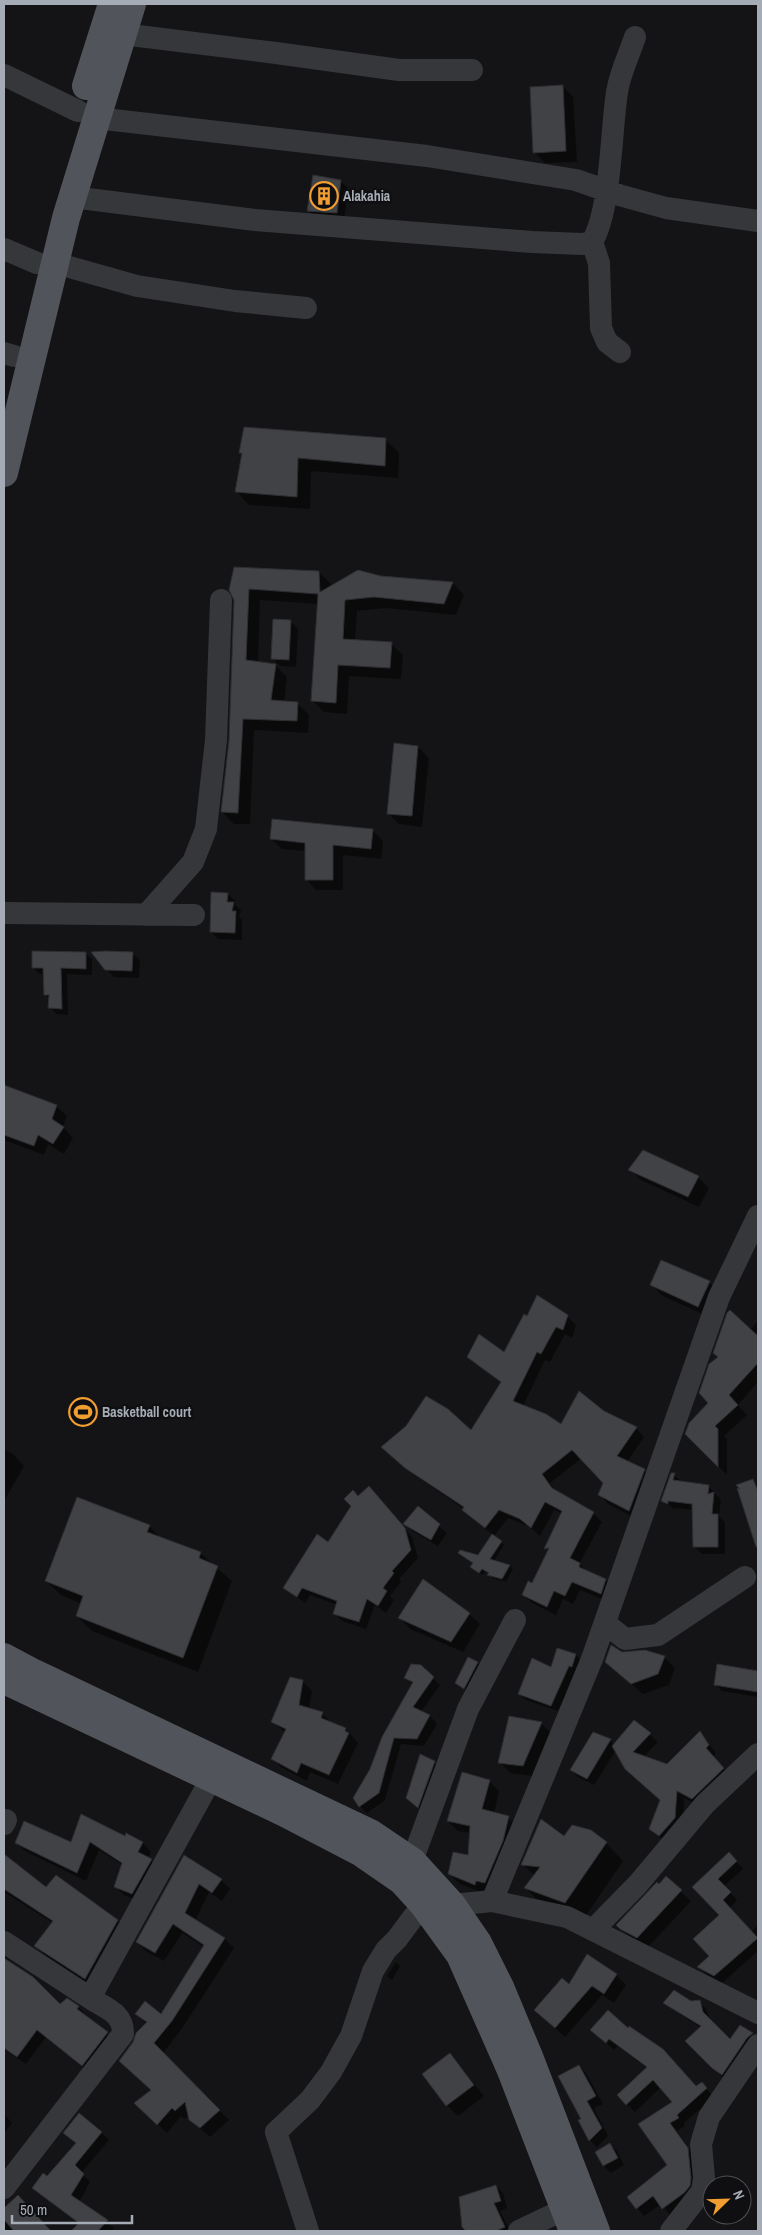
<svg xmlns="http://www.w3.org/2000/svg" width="762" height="2235" font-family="'Archivo Narrow',sans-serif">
	<rect width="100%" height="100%" fill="#141416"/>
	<path fill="#0007" d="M563 86 573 97 577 162 545 163 534 152Z
		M340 181 348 188 344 220 316 218 309 211Z
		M385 439 399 453 398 478 311 471 310 509 249 505 236 491 243 455 240 453Z
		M319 572 331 584V587L381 577 453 583 464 595 456 615 386 608 357 611 355 641 391 644 403 655 401 679 349 676 347 714 324 712 313 701 318 604 260 600 258 663 275 665 287 677 284 702 297 703 309 715 308 733 254 730 250 824H234L222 812 230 741 235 600 231 590Z
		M290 621 298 629 296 667 280 666 273 659Z
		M418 747 429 758 422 827 399 824 388 813Z
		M372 830 383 841 381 859 343 855V890H316L306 879V851L282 849 271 839Z
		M212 893 228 894 235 901V905L241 910 239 917 242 920V940L218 939 211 932Z
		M85 953 92 959V975L67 974 68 1015 56 1014 50 1007V999L45 995 44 974H40L33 968Z
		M132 953 140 960 139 978 114 977 106 969Z
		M4 1087 56 1106 67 1116 63 1127 73 1138 64 1154 48 1144 44 1155 4 1140Z
		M630 1170 698 1177 709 1188 699 1207 641 1180Z
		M709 1282 720 1293 709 1317 663 1296 652 1285Z
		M567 1316 576 1325 572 1338 565 1334 550 1362 545 1360 523 1406 561 1426 603 1412 636 1428 644 1437 627 1462 644 1470 653 1479 637 1519 608 1504 600 1495 605 1483 582 1458 550 1483 556 1492 593 1513 602 1522 579 1564 587 1571 606 1580 614 1588 609 1602 580 1590 573 1604 563 1599 556 1615 532 1603 523 1595 533 1585 549 1552 545 1548 562 1514 554 1510 540 1536 530 1527 508 1518 494 1536 504 1545 494 1561 510 1566 513 1569 506 1582 492 1578 486 1571 483 1575 475 1570 479 1557 493 1535 472 1518 464 1509 416 1476 383 1448 471 1432 501 1383 469 1357 504 1354 527 1317Z
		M758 1321V1382L738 1405 747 1415 724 1436 727 1439V1475L686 1434 710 1403 750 1330Z
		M4 1449 14 1455 24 1466 4 1501Z
		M674 1475 682 1482 708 1486 721 1500 719 1516 725 1522V1554H702L695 1547 693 1510 675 1508V1510L663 1500Z
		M753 1480 758 1486V1534L743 1490Z
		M369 1487 412 1537 418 1558 399 1579 401 1582 390 1596 394 1600 386 1613 375 1605 366 1629 342 1621 334 1613 337 1605 310 1595 305 1603 285 1588 329 1543 358 1497Z
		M418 1508 447 1533 438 1546 412 1531 405 1524Z
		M149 1526 161 1538 200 1553 232 1581 198 1672 92 1631 77 1616 82 1604 61 1595 46 1581Z
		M469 1614 480 1624 463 1652 410 1629 400 1618Z
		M558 1650 576 1655 582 1662 558 1711 526 1700 519 1694 552 1669Z
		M621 1653 664 1657 675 1668 669 1685 643 1694 606 1662Z
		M477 1663 484 1670 471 1695 457 1683Z
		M421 1666 440 1685 421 1712 430 1716 437 1724 424 1746 401 1744 385 1800 367 1813 360 1806 372 1770 413 1685 406 1677Z
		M718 1666 758 1672V1697L722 1691 715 1684Z
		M303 1682 312 1691 309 1709 322 1713 331 1723 346 1729 358 1743 338 1784 310 1772 307 1781 282 1768 273 1759 286 1733 273 1722Z
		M634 1722 658 1742 643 1757 667 1765 700 1733 716 1753 713 1757 731 1776 700 1806 684 1798 683 1826 667 1843 651 1829 661 1801 616 1750 594 1785 578 1777 571 1770 594 1733 610 1740 615 1745Z
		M541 1723 552 1734 534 1776 510 1773 500 1762Z
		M434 1762 441 1770 425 1814 408 1797Z
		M489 1781 499 1791 494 1814 508 1818 519 1828 485 1894 460 1884 449 1874 469 1856 471 1833 458 1831 448 1821Z
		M127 1835 143 1843 151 1852 148 1858 160 1868 141 1902 124 1895 115 1887 122 1865 99 1850 86 1881 25 1851 16 1843H71L125 1838Z
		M564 1838 606 1843 623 1861 583 1920 543 1905 525 1888 535 1876 523 1864Z
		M729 1854 743 1869 724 1886 737 1900 730 1908 751 1932 758 1925V1951L722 1983 706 1974 699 1967 711 1956 720 1915 694 1887Z
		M5 1856 46 1888 118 1921 128 1931 96 1988 46 1956 36 1946 53 1923 4 1892Z
		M185 1856 221 1880 230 1889 222 1901 209 1892 195 1921 225 1939 234 1948 181 2030 163 2053 229 2120 210 2137 191 2120 190 2115 185 2119 181 2116 167 2133 136 2103 152 2090 147 2024 137 2014 162 2016 204 1947 182 1933 164 1961 147 1952 137 1942Z
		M666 1878 691 1901 648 1947 632 1939 618 1925Z
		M588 1956 616 1975 626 1985 614 2003 602 1995 565 2037 545 2019Z
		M4 1957 33 1978 60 2006 67 2000 78 2007 87 2016 86 2018 115 2042 91 2074 46 2037 26 2064 4 2049V1987L7 1982 4 1981Z
		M396 1962 400 1966 392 1980 387 1976Z
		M665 2002H699L706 2009 710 2020 731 2041 740 2027 758 2041 730 2081 720 2075 687 2041 701 2028 672 2009Z
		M608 2012 696 2087 702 2084 714 2097 684 2123 685 2126 677 2131 695 2157 698 2187 671 2216 661 2204 644 2216 637 2208 668 2165 640 2125 674 2102 661 2087 635 2112 618 2095 647 2068 617 2046 614 2050 600 2037Z
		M450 2054 484 2096 458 2116 447 2105Z
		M579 2066 586 2073 603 2104 594 2108 608 2136 597 2147 590 2140 583 2119Z
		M4 2114 12 2123 4 2133Z
		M101 2132 109 2140 81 2173 90 2182 79 2202 114 2228 112 2231H73L80 2224 34 2188 47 2178 77 2144 65 2133Z
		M610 2144 617 2151 624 2165 611 2173 604 2166 597 2153Z
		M496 2186 503 2193 507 2208 500 2211 510 2231H466L463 2226Z
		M18 2197 26 2204 50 2231H4V2210Z"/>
	<path fill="#404246" stroke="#2e2e32" d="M563 85 566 151 533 153 530 87Z
		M313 175 341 180 337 213 307 211Z
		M244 427 386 438 385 466 298 458 297 497 235 492 242 453H239Z
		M234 567 319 571 320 592 358 570 381 576 453 582 444 604 374 597 345 600 343 639 392 642 390 668 338 665 336 703 311 701 318 594 249 589 246 660 276 664 271 700 298 702 297 721 243 719 238 813 221 812 229 741 234 600 229 590Z
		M273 619 291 620 289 660 271 659Z
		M394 743 418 746 412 816 387 814Z
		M272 819 373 829 371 849 333 845V880H305V843L270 839Z
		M211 892 228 893 227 902H234L232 911H236L235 933 210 932Z
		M32 951 86 952V969L61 968 62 1009 48 1008 49 995H44L43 968H32Z
		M105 951 133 952 132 971 105 970 91 952Z
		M4 1085 57 1105 52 1119 64 1127 53 1144 38 1135 34 1146 4 1135Z
		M643 1150 699 1176 688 1197 628 1170Z
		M661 1260 710 1281 698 1307 650 1285Z
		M537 1295 568 1315 563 1330 556 1327 541 1354 537 1352 513 1401 546 1414 561 1424 579 1391 604 1411 637 1427 617 1456 645 1469 629 1511 598 1495 603 1483 572 1450 542 1474 552 1488 594 1512 570 1558 580 1563 579 1567 606 1579 601 1594 572 1582 565 1596 554 1591 547 1607 522 1595 528 1581 532 1583 549 1548 544 1549 562 1511 545 1502 531 1528 520 1519 499 1510 485 1528 462 1510 464 1507 405 1468 381 1447 406 1426 426 1396 448 1409 471 1430 501 1382 467 1357 479 1334 504 1352 524 1314 527 1316Z
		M730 1310 758 1336V1363L729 1395 738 1405 715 1426 718 1429V1467L685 1434 689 1423 708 1403 699 1393 709 1364 718 1357 713 1353 727 1313Z
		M671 1473H675L673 1480 709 1485 708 1494 714 1492 712 1514H718V1547H693L692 1504 668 1501V1504L661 1501Z
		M753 1479 758 1491V1547H756L737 1488 740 1489 736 1485Z
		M369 1486 405 1528 411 1550 392 1571 394 1573 383 1588 387 1591 378 1606 367 1599 359 1622 333 1614 337 1601 302 1588 297 1597 283 1588 317 1534 328 1542 351 1506 344 1499 353 1490 358 1496Z
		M77 1497 150 1525 147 1532 201 1552 199 1558 218 1566 183 1658 76 1616 83 1596 45 1581Z
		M418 1506 440 1524 431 1540 403 1524Z
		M492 1534 502 1541 490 1559 510 1565 502 1579 487 1575 489 1573 482 1569 479 1573 470 1567 473 1563 458 1553 460 1550 478 1555Z
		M423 1579 470 1613 451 1642 398 1618Z
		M611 1645 622 1652 645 1650 665 1656 658 1674 631 1684 605 1662Z
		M557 1648 576 1654 572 1667 569 1666 551 1706 518 1694 532 1658 551 1667Z
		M468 1657 478 1662 464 1689 455 1683Z
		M411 1664 421 1665 434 1677 413 1707 430 1715 417 1739 394 1738 379 1793 359 1807 353 1798 370 1769 382 1737 413 1682 404 1678Z
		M717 1664 758 1671V1692L714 1685Z
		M290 1677 303 1680 299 1705 323 1712 321 1718 346 1728 345 1731 349 1733 329 1775 301 1763 297 1773 271 1759 286 1729 271 1722Z
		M509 1716 542 1722 523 1766 498 1763Z
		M634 1720 651 1733 633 1752 667 1764 700 1731 709 1745 706 1748 724 1768 692 1799 677 1791 675 1818 659 1836 649 1829 660 1800 625 1769 612 1746Z
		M593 1732 611 1739 587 1779 570 1770Z
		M420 1754 435 1761 418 1808 406 1798Z
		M462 1772 490 1780 482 1809 509 1816 503 1841 485 1883 476 1881 475 1885 448 1874 453 1852 468 1855 470 1826 447 1821Z
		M81 1814 125 1836 126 1833 143 1842 138 1852 152 1859 132 1894 114 1887 122 1863 90 1842 77 1873 15 1843 24 1821 71 1842Z
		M541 1819 564 1836 572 1825 591 1830 607 1842 565 1903 524 1888 540 1867 521 1865Z
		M729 1852 737 1861 718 1879 731 1892 723 1900 758 1938 714 1976 697 1967 709 1956 693 1939 719 1915 692 1887Z
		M4 1854 46 1887 56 1875 118 1920 85 1979 34 1946 53 1921 4 1889Z
		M184 1855 222 1879 212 1893 199 1884 185 1913 225 1938 172 2021 154 2043 220 2110 200 2128 189 2120 185 2102 175 2111 172 2108 157 2125 134 2103 151 2090 119 2061 133 2042 136 2033 147 2022 135 2014 145 2001 161 2014 204 1945 173 1924 155 1953 136 1942Z
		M666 1876 682 1890 637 1938 620 1929 616 1925 657 1882 659 1884Z
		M587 1954 617 1974 604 1994 592 1986 555 2028 534 2010 562 1978 569 1984Z
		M4 1958 33 1977 60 2004 67 1998 79 2006 77 2009 108 2032 82 2066 37 2030 17 2057 4 2048Z
		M674 1990 691 2001 700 2000 703 2012 730 2039 740 2025 753 2033 747 2038 722 2075 712 2068 685 2041 701 2026 663 2003Z
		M608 2010 628 2028 629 2026 663 2049 696 2086 702 2082 707 2088 677 2115 679 2118 670 2123 688 2148 691 2178 690 2186 684 2193 662 2209 653 2196 636 2209 627 2197 667 2165 638 2124 672 2102 653 2080 626 2105 617 2095 647 2067 609 2039 606 2043 590 2030Z
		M450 2053 474 2085 446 2106 422 2074Z
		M579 2065 596 2096 587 2101 602 2128 589 2141 578 2120 581 2119 558 2076Z
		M79 2113 102 2132 75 2165 84 2174 71 2195 108 2220 98 2231H71L79 2223 32 2188 43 2173 47 2176 76 2143 63 2133Z
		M610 2143 618 2158 603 2166 595 2152Z
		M496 2185 501 2201 494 2203 505 2227 496 2231H466L462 2227 459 2197Z
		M18 2195 28 2206 51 2231H14L4 2220V2208Z"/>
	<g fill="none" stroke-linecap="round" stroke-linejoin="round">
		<path stroke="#35373b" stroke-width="22" d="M122 34 276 53 399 70H472
			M4 75 78 111
			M96 118 427 156 576 180 619 195 666 208 758 221
			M72 197 255 220 532 242 582 244 592 242C611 210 611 131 617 92 620 73 629 55 635 37
			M592 242 599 263 601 328 607 342 620 352
			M4 249 37 263
			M55 263 137 286 235 301 306 308
			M4 353 14 356
			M4 913 194 915
			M146 915 193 862 206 829 216 740 221 600
			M605 1623 625 1639 658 1635 745 1577
			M4 1824 6 1820
			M412 1861 468 1709 515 1620
			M492 1901 592 1659 719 1297 758 1216
			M452 1905 492 1901 567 1917 758 2013
			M593 1930 638 1884 705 1804 758 1754
			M4 1942 90 1998
			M4 2188 123 2034C124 2013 105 2008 90 1998L211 1779
			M308 2231 276 2132 310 2100 331 2072 351 2036 373 1971 386 1950 397 1939 423 1904
			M519 2231 565 2209
			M671 2231 702 2191 704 2178 701 2144 709 2117 758 2045"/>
		<path stroke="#51545a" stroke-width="28" d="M86 86 112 4
			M4 473 66 218 132 4
			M4 1657 34 1673 372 1834 412 1861 452 1905 478 1943 500 1987 530 2059 596 2231
			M4 1680 285 1813 360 1852 402 1881 423 1904 460 1955 510 2068 573 2231"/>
	</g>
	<defs>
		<symbol id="building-ring" viewBox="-11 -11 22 22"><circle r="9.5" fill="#0f0f11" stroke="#f09d32" stroke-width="1.5"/><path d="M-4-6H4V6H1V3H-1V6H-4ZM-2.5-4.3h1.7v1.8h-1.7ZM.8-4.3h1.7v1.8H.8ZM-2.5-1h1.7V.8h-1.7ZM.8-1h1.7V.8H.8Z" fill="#f09d32"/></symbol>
		<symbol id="stadium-ring" viewBox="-11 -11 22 22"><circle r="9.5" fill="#0f0f11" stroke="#f09d32" stroke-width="1.5"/><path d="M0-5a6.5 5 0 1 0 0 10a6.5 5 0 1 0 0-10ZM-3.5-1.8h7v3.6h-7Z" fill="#f09d32"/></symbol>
	</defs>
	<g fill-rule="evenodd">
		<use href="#building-ring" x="308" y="180" width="32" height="32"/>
		<use href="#stadium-ring" x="67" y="1396" width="32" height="32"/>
	</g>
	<g text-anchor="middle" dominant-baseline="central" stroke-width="4.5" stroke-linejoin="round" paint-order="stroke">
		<g font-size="14" font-weight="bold" fill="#a6acb6" stroke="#0f0f11" text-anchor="start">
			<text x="343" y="196">Alakahia</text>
			<text x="102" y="1412">Basketball court</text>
		</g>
	</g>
	<rect width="762" height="2235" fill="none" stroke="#a6acb6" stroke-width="10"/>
	<g transform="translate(727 2200) rotate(67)"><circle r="24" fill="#0f0f11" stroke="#4b4e53"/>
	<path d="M0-4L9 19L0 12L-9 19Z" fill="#f09d32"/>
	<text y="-8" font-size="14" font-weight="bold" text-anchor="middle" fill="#a6acb6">N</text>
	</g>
	<path d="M12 2215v8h120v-8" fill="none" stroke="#a6acb6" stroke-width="2.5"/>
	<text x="20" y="2215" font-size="15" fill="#a6acb6" stroke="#0f0f11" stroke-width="4" paint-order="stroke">50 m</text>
</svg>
